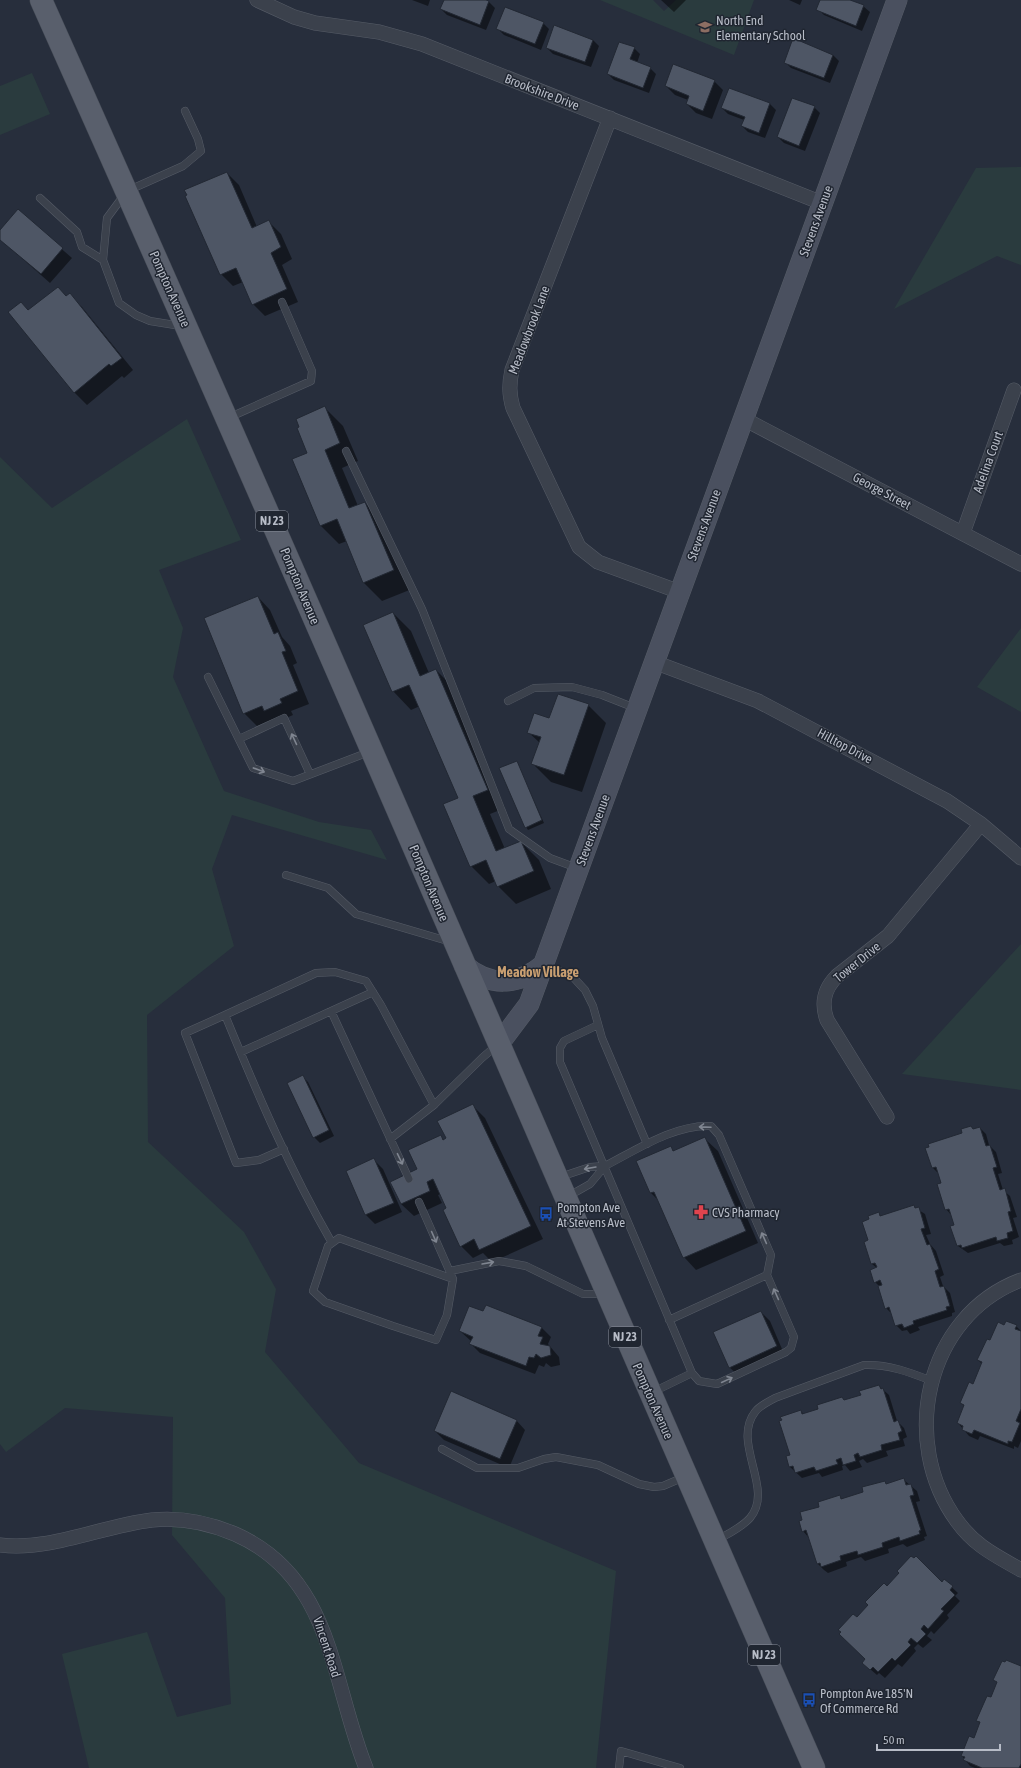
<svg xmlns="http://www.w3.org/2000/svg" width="1021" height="1768" font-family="'Asap Condensed',sans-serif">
	<rect width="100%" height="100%" fill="#272e3c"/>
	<path fill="#2a3b3e" d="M600 0H653L664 11 676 0H754L734 55Z
		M32 73 50 114 0 135V86Z
		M1021 167V265L997 256 894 309 976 168Z
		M187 419 241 540 159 570 183 628 173 677 224 791 319 822 371 830 387 860 232 815 212 869 234 946 147 1015 148 1142 244 1232 276 1289 265 1352 359 1463 616 1571 596 1768H89L62 1654 147 1632 177 1717 231 1704 225 1598 172 1535 173 1417 65 1408 6 1452 0 1444V457L52 508Z
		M1021 628V712L977 687Z
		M1021 944V1090L902 1074Z"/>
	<path fill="#0007" d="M412 0H430L428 6Z
		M445 0H483L489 2 495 8 486 30 447 15 441 9Z
		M661 0H686L674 12Z
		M789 0H802L800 5Z
		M821 0H848L863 6 870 12 862 31 824 15 818 9Z
		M543 23 549 29 541 50 504 35 498 29Z
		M555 26 593 40 599 46 591 67 553 54 547 48Z
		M794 40 833 55 839 61 830 83 791 68 785 62Z
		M634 48 640 54 637 63 650 68 656 74 649 93 614 80 608 74Z
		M714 81 723 90 712 119 696 113 687 104 688 100 675 95 666 86Z
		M730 89 770 104 776 110 765 138 748 132 742 126 744 120 728 114 722 108Z
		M814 107 820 113 805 151 784 143 778 137Z
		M227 173 239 185 257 227 269 222 281 234 292 259 282 265 298 302 265 316 253 304 243 282 233 286 221 274Z
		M18 211 72 258 50 283 0 239V231Z
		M58 288 67 297 69 295 82 307 133 370 124 378 122 376 87 405 74 392 21 303 28 310Z
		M325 408 343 426 358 461 342 468 358 506 365 503 383 521 412 589 382 601 364 583 347 541 339 544 321 526 293 459 309 453Z
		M258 597 270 610 282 637 290 646 297 663 293 665 309 704 291 711 293 715 277 722 273 719 257 726 244 713Z
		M393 613 411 631 429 673 436 670 454 688 505 808 490 814 505 849 521 842 539 860 551 889 516 904 498 886 496 881 489 884 471 866 459 799 420 706 411 710 393 691Z
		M588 705 606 723 582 792 551 782 533 764 540 743 528 732 550 719Z
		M516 762 544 823 528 830 526 827Z
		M302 1076 308 1082 334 1136 320 1143 314 1137Z
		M473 1106 485 1118 543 1239 492 1262 483 1253 473 1258 461 1246 441 1194 438 1195 442 1203 414 1216 401 1204 419 1170 441 1137 444 1140 447 1139Z
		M971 1127 974 1130 980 1128 986 1134 989 1145 996 1152 1002 1173 998 1174 1003 1190 1010 1196 1017 1217 1013 1218 1019 1237 1012 1240 1013 1244 1004 1246 1000 1243 968 1253 958 1246 952 1227 956 1226 952 1216 946 1209 939 1174 933 1168Z
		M705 1139 718 1151 758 1243 696 1270 684 1257 660 1202 651 1193 638 1162 671 1148 675 1152Z
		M374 1160 383 1169 402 1212 375 1224 366 1215 347 1172Z
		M914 1207 925 1214 931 1234 926 1235 930 1244 936 1251 944 1275 940 1277 943 1286 950 1293 955 1312 952 1313V1316L918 1327 920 1330 910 1334 907 1330 902 1331 896 1325 892 1314 886 1308 879 1286 875 1282 877 1268 872 1264 869 1241 878 1213 882 1217Z
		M484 1312 541 1327 551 1337 548 1344 559 1357 560 1365 551 1367 546 1363 544 1367 539 1365 535 1374 480 1353 471 1344 472 1342 460 1331Z
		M761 1312 770 1321 785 1356 739 1376 729 1367Z
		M1005 1326H1016L1021 1331V1441L1018 1448 1014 1446V1449L980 1436 978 1440 969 1436 958 1423 965 1407 961 1403 973 1385 982 1364 978 1360 991 1341Z
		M879 1386 889 1395 897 1421 904 1428 907 1437 903 1439 905 1446 886 1451 888 1456 867 1463 863 1459 859 1461 862 1467 850 1471 845 1465 842 1466 843 1470 822 1477 819 1473 802 1478 790 1467 787 1457 791 1456 801 1411 804 1415 842 1398 845 1401 862 1396Z
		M516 1420 525 1430 509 1468 444 1440 435 1431Z
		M904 1480 917 1491 920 1501 916 1502 927 1536 924 1537 925 1540 907 1547 903 1544 888 1549 889 1553 865 1561 861 1557 846 1562 847 1566 828 1573 824 1570 818 1564 809 1538 803 1531V1520L820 1507 839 1496 843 1500 864 1493 884 1482 887 1485Z
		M944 1580 958 1593 955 1596 960 1601 947 1615 949 1618 934 1634 931 1631 927 1636 932 1640 923 1648 918 1644 914 1648 916 1651 902 1667 898 1664 885 1678 879 1673 877 1675 863 1663 866 1659 857 1619 887 1587 942 1583Z
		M1021 1667V1768H975L970 1766 962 1756 974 1739 980 1723 977 1720 991 1699 998 1683 995 1680Z"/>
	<path fill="#4e5665" stroke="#222833" d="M444 0H486L489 1 480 25 440 9Z
		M820 0H850L864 5 856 26 816 10Z
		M505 7 544 22 535 44 496 29Z
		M554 25 593 40 585 62 546 48Z
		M793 38 833 55 824 78 784 63Z
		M619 42 635 47 630 59 651 67 643 88 607 74Z
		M673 64 715 80 703 111 686 104 689 96 665 86Z
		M729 88 770 103 759 133 741 126 745 117 721 108Z
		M792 98 815 106 799 146 777 137Z
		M227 172 252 228 269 220 281 247 271 253 287 289 252 305 236 268 220 275 185 196 187 195 184 190Z
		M18 209 63 248 41 274 0 240V230Z
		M58 287 66 296 70 293 122 358 111 366 109 364 74 393 8 312 21 302 28 310Z
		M325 406 340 443 325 450 349 508 365 502 394 570 363 583 337 519 320 526 292 459 307 453 297 428 299 427 296 419Z
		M258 596 274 634 278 632 286 651 282 652 298 691 280 699 282 703 264 711 262 706 243 714 204 618Z
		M393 612 420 676 436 669 488 790 473 796 496 851 521 841 534 871 497 887 486 860 470 867 443 804 458 798 409 685 392 692 363 625Z
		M558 694 589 704 564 775 531 764 541 737 527 733 534 713 549 718Z
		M517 761 542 820 525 828 499 768Z
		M303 1075 329 1130 313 1138 287 1083Z
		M473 1104 531 1226 479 1250 474 1239 460 1247 443 1210 446 1208 433 1179 427 1182 430 1191 401 1204 390 1182 417 1169 408 1150 441 1135 443 1140 446 1138 437 1121Z
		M971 1126 973 1129 980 1127 986 1146 990 1145 997 1167 993 1168 1000 1190 1005 1188 1011 1211 1008 1212 1013 1231 1007 1233 1008 1238 997 1241 996 1237 962 1248 961 1245 957 1246 950 1226 954 1225 949 1209 945 1210 937 1184 941 1183 936 1167 932 1168 925 1148 929 1147 928 1144 962 1133 961 1129Z
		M705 1137 746 1231 683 1258 654 1192 650 1193 636 1161 671 1146 673 1151Z
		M374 1158 394 1203 365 1215 346 1171Z
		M914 1205 915 1208 919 1207 925 1228 921 1229 927 1245 930 1244 939 1269 935 1271 940 1287 944 1286 950 1306 946 1307 947 1310 913 1321 914 1324 904 1328 902 1324 895 1326 889 1307 885 1309 878 1286 882 1285 880 1280 874 1283 870 1270 877 1267 875 1263 871 1264 864 1242 868 1240 862 1222 869 1219 868 1216 879 1212 880 1216Z
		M486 1305 542 1327 538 1336 543 1337 540 1344 550 1346 551 1355 541 1358 536 1354 534 1358 529 1357 526 1366 469 1344 473 1337 459 1331 469 1306 483 1311Z
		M761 1311 777 1346 729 1368 713 1332Z
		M1006 1321 1017 1325 1015 1329 1021 1331V1409L1016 1421 1020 1423 1012 1442 1008 1441V1444L974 1430 972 1434 962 1430 963 1426 957 1423 964 1405 960 1403 969 1382 973 1384 982 1362 977 1360 987 1339 990 1340 998 1322 1004 1325Z
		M879 1385 881 1389 883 1388 894 1422 898 1420 902 1431 898 1433 900 1440 881 1445 882 1450 860 1457 858 1453 854 1455 856 1461 843 1465 841 1458 836 1460 838 1464 816 1471 814 1467 795 1473 793 1466 789 1467 786 1456 790 1455 779 1421 782 1420 780 1417 801 1410 802 1414 818 1409 817 1405 842 1397 844 1400 861 1395 859 1391Z
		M451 1391 517 1420 500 1459 434 1431Z
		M904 1478 906 1485 911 1484 914 1495 910 1496 921 1530 919 1531 920 1534 900 1541 899 1537 882 1543 883 1547 858 1555 857 1551 840 1556 841 1560 821 1567 820 1563 817 1564 806 1530 802 1532 799 1521 802 1520 800 1512 819 1507 818 1502 840 1495 841 1499 863 1492 862 1487 885 1481 886 1484Z
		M911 1556 914 1558 916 1556 942 1582 944 1579 953 1586 950 1590 955 1595 941 1609 944 1611 928 1629 924 1625 921 1629 926 1634 917 1643 911 1638 908 1642 911 1645 895 1661 892 1658 878 1672 873 1667 870 1670 862 1663 865 1659 839 1634 841 1632 838 1630 853 1614 857 1617 868 1605 865 1602 884 1583 887 1586 899 1573 897 1571Z
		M1006 1660 1021 1666V1764L1019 1768H982L963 1760 965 1757 961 1756 969 1736 974 1738 980 1722 976 1721 987 1696 991 1697 997 1682 993 1680 1002 1661 1005 1662Z"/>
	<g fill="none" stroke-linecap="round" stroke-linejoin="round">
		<defs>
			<path id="lane" d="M40 198 77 232 82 247 103 260
				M181 326 150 321 136 315 119 303 103 260 107 218 127 191 183 166 201 151 198 139 185 111
				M228 418 311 381 312 371 282 302
				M346 451 422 609 509 829 550 858 577 868
				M208 677 253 768 293 781 369 752
				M508 701 534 688 572 687 602 695 635 708
				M239 739 284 718 310 774
				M286 875 328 888 356 914 451 942
				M543 965 572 976 585 990 593 1006 602 1038 647 1144
				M331 1011 409 1179
				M225 1015 185 1033 236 1163 259 1160 284 1149
				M598 1025 564 1041 560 1048V1062L692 1373 699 1381 717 1384 786 1352 791 1348 794 1337 767 1275 771 1255 719 1135 711 1126C675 1124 636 1150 605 1166
				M241 1052 373 992
				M390 1139 434 1105 482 1058 497 1045
				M560 1177 590 1167 605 1166 590 1184 567 1197
				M419 1202 453 1279 447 1315 436 1340 393 1326 325 1302 313 1291 328 1246 339 1238 453 1279
				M332 1243C290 1170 257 1093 225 1015L316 973 335 972 366 981 381 1005 434 1105
				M450 1271 499 1261 526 1266 583 1294H604
				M669 1320 767 1275
				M653 1392 692 1373
				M442 1449 477 1468H518L544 1459 556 1457 598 1465 639 1484 654 1487 663 1486 684 1477
				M717 1540C728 1534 741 1528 750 1518 775 1489 731 1443 755 1412 759 1406 768 1402 775 1398L864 1365C888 1364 909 1372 932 1381
				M619 1768 621 1751 680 1768"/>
			<path id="street" d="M257 0 294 17 315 23 379 32 422 44 822 203
				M610 118 512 370C509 384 509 394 513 408L579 547 598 562 680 592
				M744 419 1021 564
				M963 533 1014 390
				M654 662 758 701 947 801 981 824 1021 858
				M887 1117 827 1020C821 1003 824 989 837 976L888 936 981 824
				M1021 1280C925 1316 899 1442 957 1521 975 1546 995 1555 1021 1570
				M0 1545C52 1551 101 1526 152 1520 180 1517 209 1523 235 1534 333 1577 331 1681 366 1768"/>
			<path id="secondary" d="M464 965C489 987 518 986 543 965
				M499 1044 529 1004 897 0"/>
			<path id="primary" d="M41 0C304 587 556 1179 814 1768"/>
		</defs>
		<use href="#lane" stroke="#565c67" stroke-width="8"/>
		<use href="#street" stroke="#565c67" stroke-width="15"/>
		<use href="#secondary" stroke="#565c67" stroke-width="21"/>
		<use href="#primary" stroke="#444a55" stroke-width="23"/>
		<use href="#lane" stroke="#3b414c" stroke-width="7"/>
		<use href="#street" stroke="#3b414c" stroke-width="14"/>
		<use href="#secondary" stroke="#4a505f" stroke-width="20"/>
		<use href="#primary" stroke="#595f6c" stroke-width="22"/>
	</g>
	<defs><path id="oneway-shaft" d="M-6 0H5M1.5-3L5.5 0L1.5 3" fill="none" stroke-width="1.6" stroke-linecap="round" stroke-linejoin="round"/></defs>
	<g stroke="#7f8590">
		<use href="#oneway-shaft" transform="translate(294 739) rotate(-115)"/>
		<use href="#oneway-shaft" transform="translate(259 770) rotate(20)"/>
		<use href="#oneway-shaft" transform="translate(705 1127) rotate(-178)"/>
		<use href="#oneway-shaft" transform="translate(400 1159) rotate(64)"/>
		<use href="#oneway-shaft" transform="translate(590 1168) rotate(170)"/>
		<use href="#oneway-shaft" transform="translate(434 1237) rotate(66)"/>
		<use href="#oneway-shaft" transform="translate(764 1238) rotate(-114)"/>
		<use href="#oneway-shaft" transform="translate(488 1263) rotate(-10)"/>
		<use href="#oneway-shaft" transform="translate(776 1294) rotate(-114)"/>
		<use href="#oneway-shaft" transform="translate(727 1380) rotate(-25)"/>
	</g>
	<defs>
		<symbol id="school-bare" viewBox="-9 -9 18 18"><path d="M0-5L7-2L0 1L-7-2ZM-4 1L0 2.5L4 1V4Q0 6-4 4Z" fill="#8d6e63" stroke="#202631" stroke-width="2.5" paint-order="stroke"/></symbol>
		<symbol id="pharmacy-bare" viewBox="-9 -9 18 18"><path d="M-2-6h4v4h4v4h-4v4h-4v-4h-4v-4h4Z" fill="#e0444e" stroke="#202631" stroke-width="2.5" paint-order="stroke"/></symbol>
		<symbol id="bus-bare" viewBox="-9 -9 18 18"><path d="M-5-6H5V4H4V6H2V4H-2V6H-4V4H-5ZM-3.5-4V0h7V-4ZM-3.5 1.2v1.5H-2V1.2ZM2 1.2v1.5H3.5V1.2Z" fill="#1a4fb4" stroke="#202631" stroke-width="2.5" paint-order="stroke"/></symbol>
	</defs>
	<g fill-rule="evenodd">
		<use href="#school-bare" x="695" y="17" width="20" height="20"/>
		<use href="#pharmacy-bare" x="691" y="1202" width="20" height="20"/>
		<use href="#bus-bare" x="536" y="1204" width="20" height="20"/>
		<use href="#bus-bare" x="799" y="1690" width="20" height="20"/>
	</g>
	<g text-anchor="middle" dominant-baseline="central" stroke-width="3" stroke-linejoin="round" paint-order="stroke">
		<g fill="#202631" stroke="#8a8f9a" stroke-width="1">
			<rect x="256" y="511" width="32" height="20" rx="3"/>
			<rect x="609" y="1327" width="32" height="20" rx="3"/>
			<rect x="748" y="1645" width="32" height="20" rx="3"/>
		</g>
		<g font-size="12" font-weight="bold" fill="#b7bcc7">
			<text x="272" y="521">NJ 23</text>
			<text x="625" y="1337">NJ 23</text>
			<text x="764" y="1655">NJ 23</text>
		</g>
		<g font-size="13" fill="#b7bcc7" stroke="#202631" text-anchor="start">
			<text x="716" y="20">North End<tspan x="716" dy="15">Elementary School</tspan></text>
			<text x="557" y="1207">Pompton Ave<tspan x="557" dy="15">At Stevens Ave</tspan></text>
			<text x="712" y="1212">CVS Pharmacy</text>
			<text x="820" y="1693">Pompton Ave 185'N<tspan x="820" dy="15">Of Commerce Rd</tspan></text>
		</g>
		<g font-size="13" fill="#b7bcc7" stroke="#202631">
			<text transform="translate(542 92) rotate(21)">Brookshire Drive</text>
			<text transform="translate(816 221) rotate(-70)">Stevens Avenue</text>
			<text transform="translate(170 289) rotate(66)">Pompton Avenue</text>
			<text transform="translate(529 330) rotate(-69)">Meadowbrook Lane</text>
			<text transform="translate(988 462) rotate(-70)">Adelina Court</text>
			<text transform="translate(882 491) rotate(28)">George Street</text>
			<text transform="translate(704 525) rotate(-70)">Stevens Avenue</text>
			<text transform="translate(300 586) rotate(67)">Pompton Avenue</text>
			<text transform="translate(845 746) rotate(28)">Hilltop Drive</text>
			<text transform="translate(593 830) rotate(-70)">Stevens Avenue</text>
			<text transform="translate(429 883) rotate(67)">Pompton Avenue</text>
			<text transform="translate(857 962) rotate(-39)">Tower Drive</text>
			<text transform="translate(653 1401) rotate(66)">Pompton Avenue</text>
			<text transform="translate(327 1647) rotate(72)">Vincent Road</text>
		</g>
		<g font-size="14" font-weight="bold" fill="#c99f71" stroke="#202631">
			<text x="538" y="972">Meadow Village</text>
		</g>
	</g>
	<path d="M877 1744v6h123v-6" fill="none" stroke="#b7bcc7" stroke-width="2"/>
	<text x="883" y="1744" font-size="12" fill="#b7bcc7" stroke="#202631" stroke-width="3" paint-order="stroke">50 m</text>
</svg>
